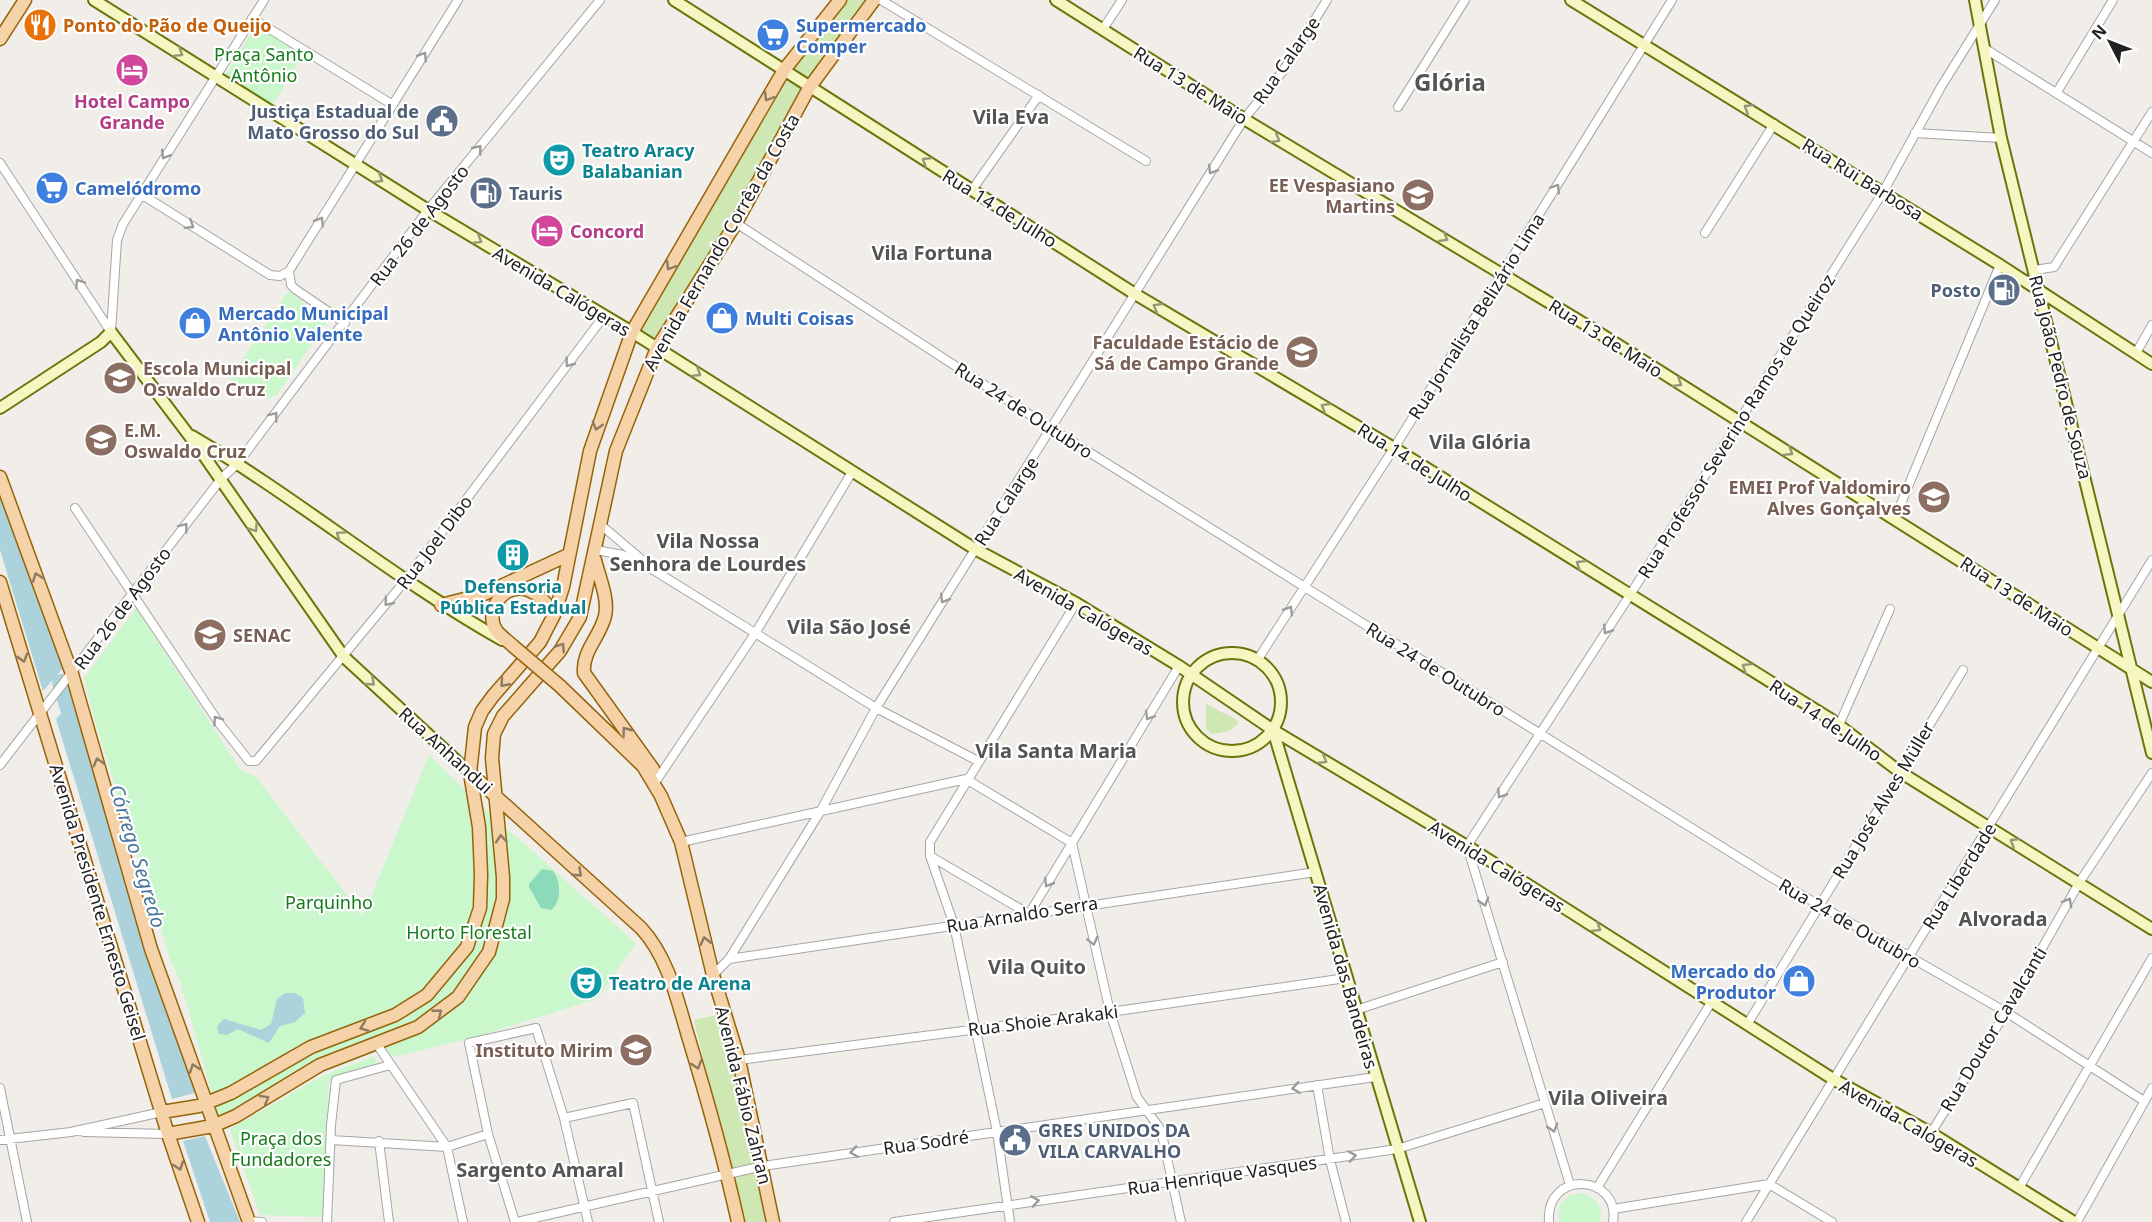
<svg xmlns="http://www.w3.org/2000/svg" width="2152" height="1222" font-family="'Noto Sans',sans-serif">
	<rect width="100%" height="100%" fill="#f1eee9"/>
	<path fill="#cee7b3" d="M840 0H874L824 65 657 348 632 332 784 70Z
		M1206 704 1239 721C1233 732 1223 733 1211 734L1206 729Z
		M722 1014 769 1222H741L694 1020Z"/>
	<path fill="#caf7cc" d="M258 22 305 51 272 106 225 76Z
		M288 291 327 322 277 395 269 398 234 383 230 378Z
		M136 608 240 769 256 777 363 916 429 755 476 801 636 943 597 999 476 1037 397 1056 375 1052 321 1073 222 1129 180 981 171 961 95 721 84 678Z
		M374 1056 377 1064 329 1081 322 1217 260 1215 230 1129 320 1077Z
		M1584 1193C1597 1200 1604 1207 1600 1222H1559V1205L1570 1195Z"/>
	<path fill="#8ddaba" d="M542 869 553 871C561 882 562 901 551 910L541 908 529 887V884Z"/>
	<path fill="#acd2db" d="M0 487 65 666 43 691 0 550Z
		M72 703 85 735 195 1093 172 1099 56 719Z
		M285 993H295L303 998 305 1013 295 1022 280 1026 269 1043 238 1029 227 1035 219 1034 217 1026 224 1019 261 1030 271 1024 277 999Z
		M205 1136 240 1222H210L183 1141Z"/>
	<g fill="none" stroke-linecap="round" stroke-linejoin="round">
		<path stroke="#acd2db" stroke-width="18" d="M61 683 76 730"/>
		<defs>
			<path id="street" d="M881 0 1146 161
				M252 18 393 105
				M1103 29 1122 0
				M1984 48 2152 153
				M2057 92 2113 0
				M1398 107 1465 0
				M1915 133 2001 138
				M0 163 111 332
				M972 190 1039 95
				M141 194 270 275 280 276 289 271
				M736 223 1052 429 1303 586 1772 878 2006 1012 2144 1101
				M1705 233 1774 124
				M2035 270 2054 267 2152 112
				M289 271 458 0
				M289 271 291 285 295 289 345 323
				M111 332 117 240 123 224 264 0
				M2136 353 2152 325
				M75 508 219 723 249 761H256L405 581 604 316
				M1895 518 2000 265
				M601 525 647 564
				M596 550 623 555 655 571 876 708 978 761
				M1258 659 1394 448 1672 0
				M1839 725 1890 609
				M0 765 221 479 238 463 428 210 600 0
				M966 779 1072 843 1110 1012 1137 1097 1161 1130 1181 1222
				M654 784 756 632 852 472
				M681 842 966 779
				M930 856 1029 914 1179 666
				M729 959 1316 872
				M713 975 729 959 820 812 876 708 1244 119 1283 71 1327 0
				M1356 1010 1503 962
				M1748 1023 1963 670
				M376 1043 447 1147 463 1222
				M739 1060 1110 1012 1346 978
				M1317 1085 1330 1160 1346 1222
				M0 1088 27 1222
				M564 1118 633 1103 659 1222
				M84 1132 168 1134
				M1931 1133 2006 1012 2079 883 2152 773
				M0 1140 71 1132 162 1112
				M331 1140 447 1147 488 1134
				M379 1141 389 1222
				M1570 1185 1467 846 1630 595 1883 192 1941 87 1995 0
				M1597 1188 1712 1001
				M2019 1188 2152 958
				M1613 1209 1769 1184 1832 1222
				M248 1221 262 1222
				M327 1222 331 1125 336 1080 390 1065
				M515 1222 488 1134 469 1043 536 1028 564 1118 588 1222
				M517 1222 763 1166 1375 1077
				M894 1222 1397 1149 1545 1103
				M1010 1222 997 1132 954 925 930 856V842L1076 603
				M1549 1222C1545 1169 1621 1174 1613 1222
				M1746 1222 2152 560
				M2077 1222 2152 1088"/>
			<path id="secondary" d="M94 0 428 210 632 332 975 549 1076 603 1179 666 1273 730 1467 846 1833 1079 1931 1133 2074 1222
				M674 0 1135 294 1394 448 1832 720 1900 772 2152 929
				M1056 0 1244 119 1593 329 2152 682
				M1571 0 2000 265 2152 364
				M1975 0 2001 138 2152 753
				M0 408 101 342 111 332 200 450 344 657 470 773
				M192 436C299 499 394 579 502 640
				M1183 702a49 49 0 1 1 98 0a49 49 0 1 1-98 0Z
				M1273 730 1420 1222"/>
			<path id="primary" d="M0 39 25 0
				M0 477 72 674 151 949 249 1222
				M595 560C599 577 609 599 605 616 600 637 582 651 584 673L653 769
				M0 582 168 1134 198 1222
				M441 605 484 594 568 555
				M513 646C508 641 500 636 496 630 480 605 521 559 554 615
				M560 686 643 766 661 796 681 842 713 975 739 1060 773 1222
				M470 773 641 928C668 957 677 999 688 1036 707 1098 724 1159 738 1222
				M162 1112 199 1106 231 1093 311 1047 395 1015 427 995 467 947 480 908 481 874 479 827 470 773 475 727 482 711 493 696 540 642 554 615 563 587 590 451 632 332 784 70 840 0
				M168 1134 213 1126 236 1116 320 1065 418 1027 458 997 489 952 503 899V877L492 758 494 734 503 716 560 651 580 617 616 451 657 348 736 223 809 88 874 0"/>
		</defs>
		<use href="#street" stroke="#a5a5a5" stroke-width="10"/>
		<use href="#secondary" stroke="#6c750c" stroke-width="14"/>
		<use href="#primary" stroke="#95630a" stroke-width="15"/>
		<use href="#street" stroke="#fff" stroke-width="8"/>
		<use href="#secondary" stroke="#f5f6c2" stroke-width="10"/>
		<use href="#primary" stroke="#f6d2a8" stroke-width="12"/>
		<defs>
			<path id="primary-bridge" d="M513 646 560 686"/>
		</defs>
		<use href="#primary-bridge" stroke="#95630a" stroke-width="15" stroke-linecap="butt"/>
		<use href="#primary-bridge" stroke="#f6d2a8" stroke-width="12"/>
	</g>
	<defs><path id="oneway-chevron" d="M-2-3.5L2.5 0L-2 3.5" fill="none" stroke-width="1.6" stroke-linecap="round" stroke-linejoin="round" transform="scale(1.5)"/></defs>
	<g stroke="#96967a">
		<use href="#oneway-chevron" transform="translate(179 53) rotate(32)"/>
		<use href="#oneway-chevron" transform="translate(1748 108) rotate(-148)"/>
		<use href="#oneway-chevron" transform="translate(1276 139) rotate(31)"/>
		<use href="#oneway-chevron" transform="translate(926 161) rotate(-148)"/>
		<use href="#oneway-chevron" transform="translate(379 179) rotate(32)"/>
		<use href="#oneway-chevron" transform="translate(1444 238) rotate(31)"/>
		<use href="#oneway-chevron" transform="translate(478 240) rotate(31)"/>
		<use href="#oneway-chevron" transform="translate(1157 307) rotate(-149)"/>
		<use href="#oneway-chevron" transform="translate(697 373) rotate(32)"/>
		<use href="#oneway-chevron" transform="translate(1678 383) rotate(32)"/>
		<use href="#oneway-chevron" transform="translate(1325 407) rotate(-149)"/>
		<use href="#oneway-chevron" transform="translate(1789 452) rotate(32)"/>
		<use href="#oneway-chevron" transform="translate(254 528) rotate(56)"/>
		<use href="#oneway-chevron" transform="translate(340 535) rotate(-145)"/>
		<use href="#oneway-chevron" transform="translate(1580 564) rotate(-148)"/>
		<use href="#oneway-chevron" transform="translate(1746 667) rotate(-148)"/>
		<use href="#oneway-chevron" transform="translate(371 682) rotate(42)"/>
		<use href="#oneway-chevron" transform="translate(1323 760) rotate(31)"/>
		<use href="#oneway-chevron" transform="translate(2014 842) rotate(-148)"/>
		<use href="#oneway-chevron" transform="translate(1597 928) rotate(32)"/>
	</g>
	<g stroke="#9b9b9b">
		<use href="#oneway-chevron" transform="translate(423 56) rotate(-58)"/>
		<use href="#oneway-chevron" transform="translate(478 149) rotate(-51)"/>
		<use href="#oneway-chevron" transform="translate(165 155) rotate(122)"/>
		<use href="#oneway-chevron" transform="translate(1212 170) rotate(122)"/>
		<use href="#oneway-chevron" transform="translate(1556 188) rotate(-58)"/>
		<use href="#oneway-chevron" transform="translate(320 221) rotate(-59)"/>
		<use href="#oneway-chevron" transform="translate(190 225) rotate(32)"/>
		<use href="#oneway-chevron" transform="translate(79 283) rotate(-123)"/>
		<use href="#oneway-chevron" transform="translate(569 363) rotate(127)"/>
		<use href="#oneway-chevron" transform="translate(274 416) rotate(-52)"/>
		<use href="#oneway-chevron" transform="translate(184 527) rotate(-52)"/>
		<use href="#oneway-chevron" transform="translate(944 599) rotate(122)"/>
		<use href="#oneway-chevron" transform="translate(388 602) rotate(129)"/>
		<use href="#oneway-chevron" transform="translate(1289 610) rotate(-58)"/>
		<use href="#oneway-chevron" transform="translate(1607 630) rotate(123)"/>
		<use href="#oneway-chevron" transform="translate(1149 716) rotate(121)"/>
		<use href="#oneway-chevron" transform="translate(217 720) rotate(-125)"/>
		<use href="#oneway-chevron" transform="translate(1501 794) rotate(123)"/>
		<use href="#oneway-chevron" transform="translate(1048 883) rotate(121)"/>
		<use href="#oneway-chevron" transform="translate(1484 902) rotate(73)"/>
		<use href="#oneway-chevron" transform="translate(2068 902) rotate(-61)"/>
		<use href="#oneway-chevron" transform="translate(1093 941) rotate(76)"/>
		<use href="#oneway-chevron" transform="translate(1296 1088) rotate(172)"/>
		<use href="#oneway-chevron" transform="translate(1553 1128) rotate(73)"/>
		<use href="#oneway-chevron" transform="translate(854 1152) rotate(172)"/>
		<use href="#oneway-chevron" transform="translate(1352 1156) rotate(-9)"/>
		<use href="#oneway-chevron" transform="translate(1035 1201) rotate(-9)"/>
	</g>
	<g stroke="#8c7a64">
		<use href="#oneway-chevron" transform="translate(768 97) rotate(120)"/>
		<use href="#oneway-chevron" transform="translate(670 266) rotate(120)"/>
		<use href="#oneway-chevron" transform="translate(597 426) rotate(107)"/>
		<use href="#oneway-chevron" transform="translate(37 577) rotate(-110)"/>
		<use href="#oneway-chevron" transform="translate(561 647) rotate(-56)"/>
		<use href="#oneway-chevron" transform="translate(23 658) rotate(73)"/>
		<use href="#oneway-chevron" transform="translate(504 683) rotate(131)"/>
		<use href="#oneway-chevron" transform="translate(626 731) rotate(-127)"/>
		<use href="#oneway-chevron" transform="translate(98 762) rotate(-106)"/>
		<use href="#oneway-chevron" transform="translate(501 839) rotate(-95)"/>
		<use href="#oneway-chevron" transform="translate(578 873) rotate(43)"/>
		<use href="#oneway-chevron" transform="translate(705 941) rotate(-103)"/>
		<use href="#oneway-chevron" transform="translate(438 1013) rotate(-38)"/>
		<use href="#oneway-chevron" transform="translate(364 1027) rotate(160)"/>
		<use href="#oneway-chevron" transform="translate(697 1065) rotate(73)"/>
		<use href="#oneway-chevron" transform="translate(194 1068) rotate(-109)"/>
		<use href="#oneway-chevron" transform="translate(265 1099) rotate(-31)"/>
		<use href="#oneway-chevron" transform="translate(179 1166) rotate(71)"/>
	</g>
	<defs>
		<symbol id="restaurant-disc" viewBox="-11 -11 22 22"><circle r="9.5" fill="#e8710a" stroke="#fff"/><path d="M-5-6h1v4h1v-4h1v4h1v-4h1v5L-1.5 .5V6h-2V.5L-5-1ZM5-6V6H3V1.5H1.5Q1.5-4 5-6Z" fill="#fff"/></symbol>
		<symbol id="supermarket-disc" viewBox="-11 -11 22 22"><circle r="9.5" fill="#3f7fe0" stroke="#fff"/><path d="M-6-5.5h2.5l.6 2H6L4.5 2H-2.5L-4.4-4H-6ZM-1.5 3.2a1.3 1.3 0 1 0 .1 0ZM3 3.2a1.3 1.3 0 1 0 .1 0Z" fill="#fff"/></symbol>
		<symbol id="hotel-disc" viewBox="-11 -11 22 22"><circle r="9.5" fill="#d1479c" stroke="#fff"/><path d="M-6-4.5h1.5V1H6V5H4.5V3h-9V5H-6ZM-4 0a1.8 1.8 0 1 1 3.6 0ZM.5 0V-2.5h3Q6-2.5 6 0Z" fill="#fff"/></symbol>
		<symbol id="civic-disc" viewBox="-11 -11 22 22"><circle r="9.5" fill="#5c6f8a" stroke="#fff"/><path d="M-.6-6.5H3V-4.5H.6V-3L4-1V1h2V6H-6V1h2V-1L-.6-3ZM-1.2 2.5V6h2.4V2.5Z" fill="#fff"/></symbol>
		<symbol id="theatre-disc" viewBox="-11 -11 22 22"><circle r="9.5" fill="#0f9aa8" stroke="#fff"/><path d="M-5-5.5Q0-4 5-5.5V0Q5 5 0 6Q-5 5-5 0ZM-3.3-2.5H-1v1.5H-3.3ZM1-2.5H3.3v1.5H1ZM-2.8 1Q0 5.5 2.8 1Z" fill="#fff"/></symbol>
		<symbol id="fuel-disc" viewBox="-11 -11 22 22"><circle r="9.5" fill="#5c6f8a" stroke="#fff"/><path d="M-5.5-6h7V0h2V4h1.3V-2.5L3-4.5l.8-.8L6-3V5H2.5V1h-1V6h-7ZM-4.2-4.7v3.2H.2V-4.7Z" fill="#fff"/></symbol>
		<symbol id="school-disc" viewBox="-11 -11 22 22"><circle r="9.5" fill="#8d6e63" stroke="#fff"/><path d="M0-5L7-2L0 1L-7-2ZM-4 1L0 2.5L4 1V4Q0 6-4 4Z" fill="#fff"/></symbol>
		<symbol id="shop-disc" viewBox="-11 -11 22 22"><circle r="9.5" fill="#3f7fe0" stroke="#fff"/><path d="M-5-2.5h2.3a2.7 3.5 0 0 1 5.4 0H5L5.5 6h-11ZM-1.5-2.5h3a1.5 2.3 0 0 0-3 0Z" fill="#fff"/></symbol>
		<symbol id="building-disc" viewBox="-11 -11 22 22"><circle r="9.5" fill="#0f9aa8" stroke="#fff"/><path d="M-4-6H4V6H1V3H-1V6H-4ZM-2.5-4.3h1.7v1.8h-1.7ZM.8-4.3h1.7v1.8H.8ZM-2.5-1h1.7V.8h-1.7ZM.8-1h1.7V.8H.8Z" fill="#fff"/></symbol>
		<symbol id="university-disc" viewBox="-11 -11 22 22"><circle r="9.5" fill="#8d6e63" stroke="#fff"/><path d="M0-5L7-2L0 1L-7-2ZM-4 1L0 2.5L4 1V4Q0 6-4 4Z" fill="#fff"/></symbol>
	</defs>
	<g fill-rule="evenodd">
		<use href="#restaurant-disc" x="21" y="6" width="38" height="38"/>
		<use href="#supermarket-disc" x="754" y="16" width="38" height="38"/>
		<use href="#hotel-disc" x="113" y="51" width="38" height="38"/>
		<use href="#civic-disc" x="423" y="102" width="38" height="38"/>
		<use href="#theatre-disc" x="540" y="141" width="38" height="38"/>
		<use href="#supermarket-disc" x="33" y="169" width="38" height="38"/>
		<use href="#fuel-disc" x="467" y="174" width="38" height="38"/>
		<use href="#school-disc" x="1399" y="176" width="38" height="38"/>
		<use href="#hotel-disc" x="528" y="212" width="38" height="38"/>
		<use href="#fuel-disc" x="1985" y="271" width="38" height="38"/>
		<use href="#shop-disc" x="703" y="299" width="38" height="38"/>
		<use href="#shop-disc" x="176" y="304" width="38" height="38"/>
		<use href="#school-disc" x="1283" y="333" width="38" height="38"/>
		<use href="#school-disc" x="101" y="359" width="38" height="38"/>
		<use href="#school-disc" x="82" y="421" width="38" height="38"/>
		<use href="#school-disc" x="1915" y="478" width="38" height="38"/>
		<use href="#building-disc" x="494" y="536" width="38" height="38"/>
		<use href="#university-disc" x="191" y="616" width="38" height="38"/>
		<use href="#shop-disc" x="1780" y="962" width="38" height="38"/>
		<use href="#theatre-disc" x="567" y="964" width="38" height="38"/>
		<use href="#school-disc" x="617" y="1031" width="38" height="38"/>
		<use href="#civic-disc" x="996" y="1121" width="38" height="38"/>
	</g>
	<g text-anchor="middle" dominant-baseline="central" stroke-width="4.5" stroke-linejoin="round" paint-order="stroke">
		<g font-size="18" font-weight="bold" fill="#c56008" stroke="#fff" text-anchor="start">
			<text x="63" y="25">Ponto do Pão de Queijo</text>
		</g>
		<g font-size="18" font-weight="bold" fill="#366cbe" stroke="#fff" text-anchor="start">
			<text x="796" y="25">Supermercado<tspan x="796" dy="21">Comper</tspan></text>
			<text x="75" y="188">Camelódromo</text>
			<text x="218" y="313">Mercado Municipal<tspan x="218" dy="21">Antônio Valente</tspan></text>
			<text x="745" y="318">Multi Coisas</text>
			<text x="1776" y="971" text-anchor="end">Mercado do<tspan x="1776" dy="21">Produtor</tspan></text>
		</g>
		<g font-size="18" fill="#137c19" stroke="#fff">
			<text x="264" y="54">Praça Santo<tspan x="264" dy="21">Antônio</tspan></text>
			<text x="329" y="902">Parquinho</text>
			<text x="469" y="932">Horto Florestal</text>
			<text x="281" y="1138">Praça dos<tspan x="281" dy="21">Fundadores</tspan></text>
		</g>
		<g font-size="18" fill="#212121" stroke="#fff">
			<text transform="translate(1286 60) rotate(-55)">Rua Calarge</text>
			<text transform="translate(1191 85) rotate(32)">Rua 13 de Maio</text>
			<text transform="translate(1863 179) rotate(32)">Rua Rui Barbosa</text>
			<text transform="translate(1000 208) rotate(32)">Rua 14 de Julho</text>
			<text transform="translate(419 225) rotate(-52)">Rua 26 de Agosto</text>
			<text transform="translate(721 242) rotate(-60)">Avenida Fernando Corrêa da Costa</text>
			<text transform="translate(562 291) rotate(31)">Avenida Calógeras</text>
			<text transform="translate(1476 316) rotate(-58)">Rua Jornalista Belizário Lima</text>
			<text transform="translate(1606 338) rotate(32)">Rua 13 de Maio</text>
			<text transform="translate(2061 377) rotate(76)">Rua João Pedro de Souza</text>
			<text transform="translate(1024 410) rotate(33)">Rua 24 de Outubro</text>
			<text transform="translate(1736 426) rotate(-58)">Rua Professor Severino Ramos de Queiroz</text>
			<text transform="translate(1415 462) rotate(32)">Rua 14 de Julho</text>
			<text transform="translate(1006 501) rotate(-57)">Rua Calarge</text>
			<text transform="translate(434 542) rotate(-53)">Rua Joel Dibo</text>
			<text transform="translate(2017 596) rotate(33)">Rua 13 de Maio</text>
			<text transform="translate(122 608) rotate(-53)">Rua 26 de Agosto</text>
			<text transform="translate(1084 611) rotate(30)">Avenida Calógeras</text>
			<text transform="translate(1436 669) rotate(32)">Rua 24 de Outubro</text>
			<text transform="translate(1826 720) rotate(34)">Rua 14 de Julho</text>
			<text transform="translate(446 750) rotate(42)">Rua Anhandui</text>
			<text transform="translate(1883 800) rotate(-59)">Rua José Alves Müller</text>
			<text transform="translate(1497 866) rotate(32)">Avenida Calógeras</text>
			<text transform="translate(1959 876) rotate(-58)">Rua Liberdade</text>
			<text transform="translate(98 902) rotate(73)">Avenida Presidente Ernesto Geisel</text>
			<text transform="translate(1022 914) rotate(-9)">Rua Arnaldo Serra</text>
			<text transform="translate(1850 923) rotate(30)">Rua 24 de Outubro</text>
			<text transform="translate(1346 976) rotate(74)">Avenida das Bandeiras</text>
			<text transform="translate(1043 1020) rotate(-7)">Rua Shoie Arakaki</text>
			<text transform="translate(1993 1029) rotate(-59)">Rua Doutor Cavalcanti</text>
			<text transform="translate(744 1095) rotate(76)">Avenida Fábio Zahran</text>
			<text transform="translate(1909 1123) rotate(30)">Avenida Calógeras</text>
			<text transform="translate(926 1142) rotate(-8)">Rua Sodré</text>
			<text transform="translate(1222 1175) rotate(-8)">Rua Henrique Vasques</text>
		</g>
		<g font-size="18" font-weight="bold" fill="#b23c85" stroke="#fff">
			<text x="132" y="101">Hotel Campo<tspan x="132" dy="21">Grande</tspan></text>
			<text x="570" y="231" text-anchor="start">Concord</text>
		</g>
		<g font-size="18" font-weight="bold" fill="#4e5e75" stroke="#fff" text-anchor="end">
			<text x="419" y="111">Justiça Estadual de<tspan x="419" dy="21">Mato Grosso do Sul</tspan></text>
			<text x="509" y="193" text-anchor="start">Tauris</text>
			<text x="1981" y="290">Posto</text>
			<text x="1038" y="1130" text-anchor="start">GRES UNIDOS DA<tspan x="1038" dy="21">VILA CARVALHO</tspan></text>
		</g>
		<g font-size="18" font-weight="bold" fill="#0d838f" stroke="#fff" text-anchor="start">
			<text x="582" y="150">Teatro Aracy<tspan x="582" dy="21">Balabanian</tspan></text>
			<text x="513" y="586" text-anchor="middle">Defensoria<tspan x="513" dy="21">Pública Estadual</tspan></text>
			<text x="609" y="983">Teatro de Arena</text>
		</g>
		<g font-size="18" font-weight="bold" fill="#785e54" stroke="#fff" text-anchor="end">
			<text x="1395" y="185">EE Vespasiano<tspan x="1395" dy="21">Martins</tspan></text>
			<text x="1279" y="342">Faculdade Estácio de<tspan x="1279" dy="21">Sá de Campo Grande</tspan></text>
			<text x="143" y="368" text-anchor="start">Escola Municipal<tspan x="143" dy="21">Oswaldo Cruz</tspan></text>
			<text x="124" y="430" text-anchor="start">E.M.<tspan x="124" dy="21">Oswaldo Cruz</tspan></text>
			<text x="1911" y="487">EMEI Prof Valdomiro<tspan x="1911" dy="21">Alves Gonçalves</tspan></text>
			<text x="233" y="635" text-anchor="start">SENAC</text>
			<text x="613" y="1050">Instituto Mirim</text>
		</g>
		<g font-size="20" font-weight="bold" fill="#545454" stroke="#fff">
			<text x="1011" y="116">Vila Eva</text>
			<text x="932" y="252">Vila Fortuna</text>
			<text x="1480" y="441">Vila Glória</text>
			<text x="708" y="540">Vila Nossa<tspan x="708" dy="23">Senhora de Lourdes</tspan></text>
			<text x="849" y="626">Vila São José</text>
			<text x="1056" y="750">Vila Santa Maria</text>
			<text x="2003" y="918">Alvorada</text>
			<text x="1037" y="966">Vila Quito</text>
			<text x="1608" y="1097">Vila Oliveira</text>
			<text x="540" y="1169">Sargento Amaral</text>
		</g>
		<g font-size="20" font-style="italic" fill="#4c779c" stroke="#fff">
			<text transform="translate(138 856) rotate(73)">Córrego Segredo</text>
		</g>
		<g font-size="24" font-weight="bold" fill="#545454" stroke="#fff">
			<text x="1450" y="81">Glória</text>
		</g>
	</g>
	<g transform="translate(2110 42) rotate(312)" stroke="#ffffff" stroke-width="4.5" paint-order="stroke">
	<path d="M0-4.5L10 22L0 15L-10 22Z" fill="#212121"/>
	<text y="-9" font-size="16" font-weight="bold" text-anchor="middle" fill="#212121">N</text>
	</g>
</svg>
